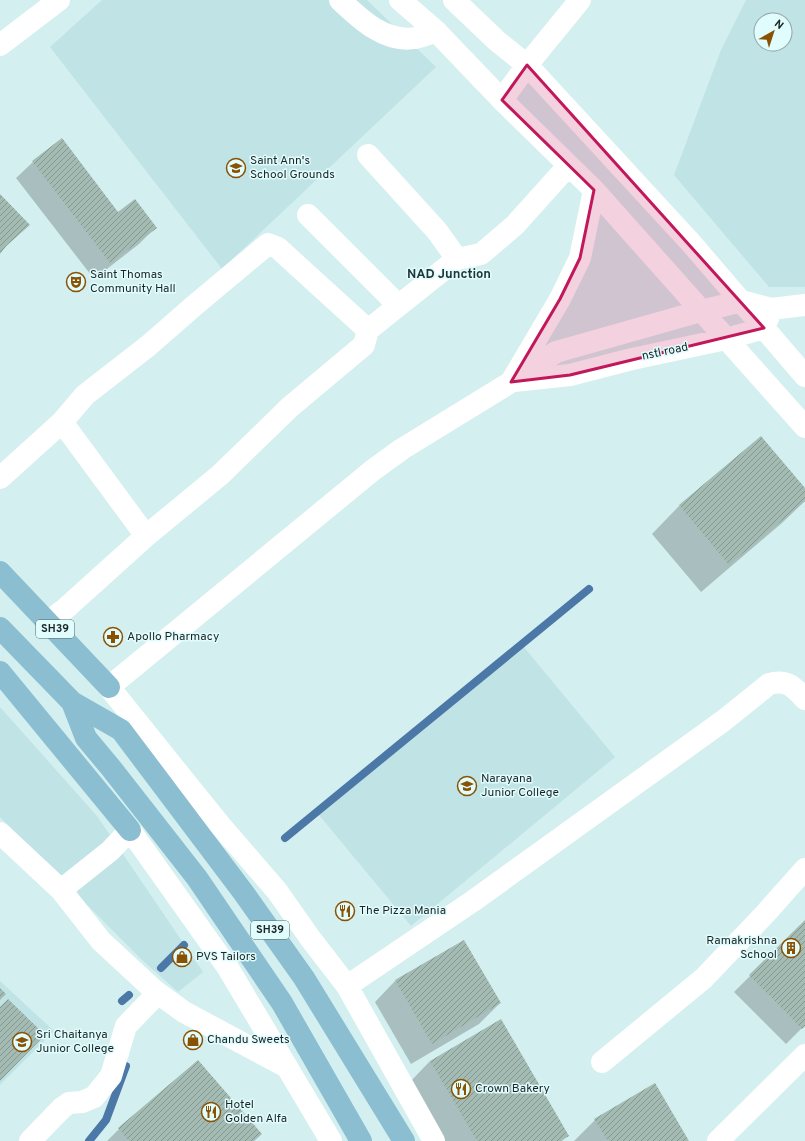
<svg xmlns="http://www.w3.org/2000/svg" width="805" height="1141" font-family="Overpass,sans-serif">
	<defs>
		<pattern id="building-hatch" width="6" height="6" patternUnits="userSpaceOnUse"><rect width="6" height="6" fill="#a3bbb2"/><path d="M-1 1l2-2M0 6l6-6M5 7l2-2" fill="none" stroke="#849891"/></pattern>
	</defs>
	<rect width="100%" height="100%" fill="#d4efef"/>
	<path fill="#c0e3e5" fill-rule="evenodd" d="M102 0H367L436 67 222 269 50 47Z
		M746 0H805V287H769L674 175 721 50ZM761 20H785V44H761Z
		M523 646 615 757 411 926 319 815Z
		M0 707 97 816 203 972 178 992 142 960 0 817Z
		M0 981 54 1031 0 1085Z"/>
	<path fill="#0003" d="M62 139 118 213 155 228 139 244 94 279 16 178 33 162Z
		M0 195 29 225 0 252Z
		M761 438 805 490V501L782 523 701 592 652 534 679 506Z
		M805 921V1025L786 1044 734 992Z
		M464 942 500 1003 479 1024 411 1064 375 1002 395 981Z
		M430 1061 568 1135 562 1141H444L410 1082Z
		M595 1120 687 1141H574Z
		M119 1129 254 1141H107Z"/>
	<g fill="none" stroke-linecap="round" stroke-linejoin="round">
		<path stroke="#4b78a6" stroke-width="8" d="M285 838 589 589
			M161 968 184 945
			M122 1001 129 995
			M89 1141 106 1120 126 1066"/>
	</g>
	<path fill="url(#building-hatch)" d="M62 138 118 212 135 199 157 228 110 263 32 161Z
		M0 194 30 225 7 245 0 254Z
		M761 436 805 488V501L729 565 679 505Z
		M805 920V1026L802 1029 749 975Z
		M464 940 501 1003 432 1044 395 980Z
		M0 988 6 994 0 1000Z
		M8 999 45 1035 0 1081V1007Z
		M501 1019 569 1136 560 1141H477L430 1061Z
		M198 1060 262 1134 254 1141H129L118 1128Z
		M655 1083 689 1141H608L594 1119Z"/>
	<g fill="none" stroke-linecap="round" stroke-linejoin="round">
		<path stroke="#fff" stroke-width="22" d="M340 0C360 19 385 43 415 38 422 37 429 34 436 31
			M400 0 436 31 502 100 594 190 805 427
			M454 0 497 41 527 65 691 243 805 376
			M0 45 59 0
			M502 100 527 65 580 0
			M368 155 437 231 457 259
			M308 215 398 305
			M517 378 556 352 701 311 742 301 771 309 805 305
			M514 381 570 375 632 359 726 339 764 328 769 316
			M62 422 146 536
			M0 478 62 422 85 395 148 346 195 305 268 244 278 248 368 330
			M48 622 65 609 146 536 220 475 290 407 364 345 368 330 457 259 481 254 515 225 568 166
			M0 833 61 890 110 851 130 830 228 968 331 1141
			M61 890 101 941 155 991 184 1012 285 1066
			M347 986 473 901 723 721 769 684C787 679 794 687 805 699
			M602 1062 704 978 765 914 805 869
			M30 1141 62 1108 69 1103 82 1102 94 1097 111 1076 126 1026 158 993
			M434 1141 347 986 310 938 277 891 220 825 109 687 373 470 402 449 511 382 560 299 580 258 594 190
			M718 1141 805 1055"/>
		<path stroke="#8bbed1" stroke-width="22" d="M0 572 109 687
			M0 628 72 702 121 730 243 892 304 978 404 1141
			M0 672 130 830
			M72 702 86 738 111 768 197 878 282 1003 361 1141"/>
	</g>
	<path fill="#c2185b" fill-opacity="0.2" stroke="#c2185b" stroke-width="3" stroke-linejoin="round" d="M527 65 764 328 570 375 511 382 560 299 580 258 594 190 502 100Z"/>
	<defs>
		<symbol id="school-ring" viewBox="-11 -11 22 22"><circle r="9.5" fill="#e1fcfd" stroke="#895203" stroke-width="1.5"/><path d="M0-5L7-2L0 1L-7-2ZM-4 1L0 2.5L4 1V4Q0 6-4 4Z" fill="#895203"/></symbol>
		<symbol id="theatre-ring" viewBox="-11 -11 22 22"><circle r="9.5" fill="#e1fcfd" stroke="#895203" stroke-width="1.5"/><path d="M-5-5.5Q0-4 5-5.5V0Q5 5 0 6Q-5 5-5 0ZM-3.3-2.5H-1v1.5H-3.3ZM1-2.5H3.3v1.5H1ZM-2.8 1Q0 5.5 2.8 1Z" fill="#895203"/></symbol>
		<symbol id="pharmacy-ring" viewBox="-11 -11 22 22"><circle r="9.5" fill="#e1fcfd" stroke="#895203" stroke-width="1.5"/><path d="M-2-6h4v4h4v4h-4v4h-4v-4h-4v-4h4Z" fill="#895203"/></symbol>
		<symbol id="restaurant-ring" viewBox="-11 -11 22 22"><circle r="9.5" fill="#e1fcfd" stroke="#895203" stroke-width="1.5"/><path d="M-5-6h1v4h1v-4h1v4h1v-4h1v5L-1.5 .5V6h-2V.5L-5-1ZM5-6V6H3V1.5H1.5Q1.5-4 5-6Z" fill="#895203"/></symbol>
		<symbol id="building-ring" viewBox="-11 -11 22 22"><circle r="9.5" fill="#e1fcfd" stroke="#895203" stroke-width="1.5"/><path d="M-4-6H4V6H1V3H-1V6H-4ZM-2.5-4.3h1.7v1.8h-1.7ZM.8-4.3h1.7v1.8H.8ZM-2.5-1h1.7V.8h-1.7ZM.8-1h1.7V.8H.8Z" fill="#895203"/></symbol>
		<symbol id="shop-ring" viewBox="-11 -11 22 22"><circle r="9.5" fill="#e1fcfd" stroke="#895203" stroke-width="1.5"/><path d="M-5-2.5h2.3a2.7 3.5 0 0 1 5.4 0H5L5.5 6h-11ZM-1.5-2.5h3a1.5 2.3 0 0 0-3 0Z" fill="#895203"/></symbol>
		<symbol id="university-ring" viewBox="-11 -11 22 22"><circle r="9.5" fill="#e1fcfd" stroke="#895203" stroke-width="1.5"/><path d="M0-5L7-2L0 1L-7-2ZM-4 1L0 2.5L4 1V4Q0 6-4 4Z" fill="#895203"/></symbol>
	</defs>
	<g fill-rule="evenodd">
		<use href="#school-ring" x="225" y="157" width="22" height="22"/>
		<use href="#theatre-ring" x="65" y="271" width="22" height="22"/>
		<use href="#pharmacy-ring" x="102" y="626" width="22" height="22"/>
		<use href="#school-ring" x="456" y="775" width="22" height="22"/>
		<use href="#restaurant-ring" x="334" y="900" width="22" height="22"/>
		<use href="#building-ring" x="780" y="937" width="22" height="22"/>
		<use href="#shop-ring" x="171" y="946" width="22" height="22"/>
		<use href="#shop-ring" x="182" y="1029" width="22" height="22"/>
		<use href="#university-ring" x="11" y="1031" width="22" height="22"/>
		<use href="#restaurant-ring" x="450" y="1078" width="22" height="22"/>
		<use href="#restaurant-ring" x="200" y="1101" width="22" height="22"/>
	</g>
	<g text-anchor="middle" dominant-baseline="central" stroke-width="3" stroke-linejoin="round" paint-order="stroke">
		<g fill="#e1fcfd" stroke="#566666" stroke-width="1">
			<rect x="36" y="620" width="38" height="18" rx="3"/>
			<rect x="251" y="921" width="38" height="18" rx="3"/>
		</g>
		<g font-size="11" font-weight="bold" fill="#1b2526">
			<text x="55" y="629">SH39</text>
			<text x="270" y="930">SH39</text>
		</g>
		<g font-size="12" fill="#1b2526" stroke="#e1fcfd" text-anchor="start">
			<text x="250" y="161">Saint Ann's<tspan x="250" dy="14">School Grounds</tspan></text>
			<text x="90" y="275">Saint Thomas<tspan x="90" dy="14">Community Hall</tspan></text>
			<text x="127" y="637">Apollo Pharmacy</text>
			<text x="481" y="779">Narayana<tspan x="481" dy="14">Junior College</tspan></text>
			<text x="359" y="911">The Pizza Mania</text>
			<text x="777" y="941" text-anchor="end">Ramakrishna<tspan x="777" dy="14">School</tspan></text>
			<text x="196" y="957">PVS Tailors</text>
			<text x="36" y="1035">Sri Chaitanya<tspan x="36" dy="14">Junior College</tspan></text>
			<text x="207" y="1040">Chandu Sweets</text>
			<text x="475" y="1089">Crown Bakery</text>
			<text x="225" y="1105">Hotel<tspan x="225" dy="14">Golden Alfa</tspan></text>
		</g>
		<g font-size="12" fill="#1b2526" stroke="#e1fcfd">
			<text transform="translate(665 352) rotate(-12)">nstl road</text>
		</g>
		<g font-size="13" font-weight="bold" fill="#1f3536" stroke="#e1fcfd">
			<text x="449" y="275">NAD Junction</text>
		</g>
	</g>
	<g transform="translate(773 32) rotate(39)"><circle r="19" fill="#e1fcfd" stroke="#92a6a7"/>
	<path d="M0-3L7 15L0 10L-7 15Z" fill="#895203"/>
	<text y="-6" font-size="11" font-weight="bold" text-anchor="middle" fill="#1b2526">N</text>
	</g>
</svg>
